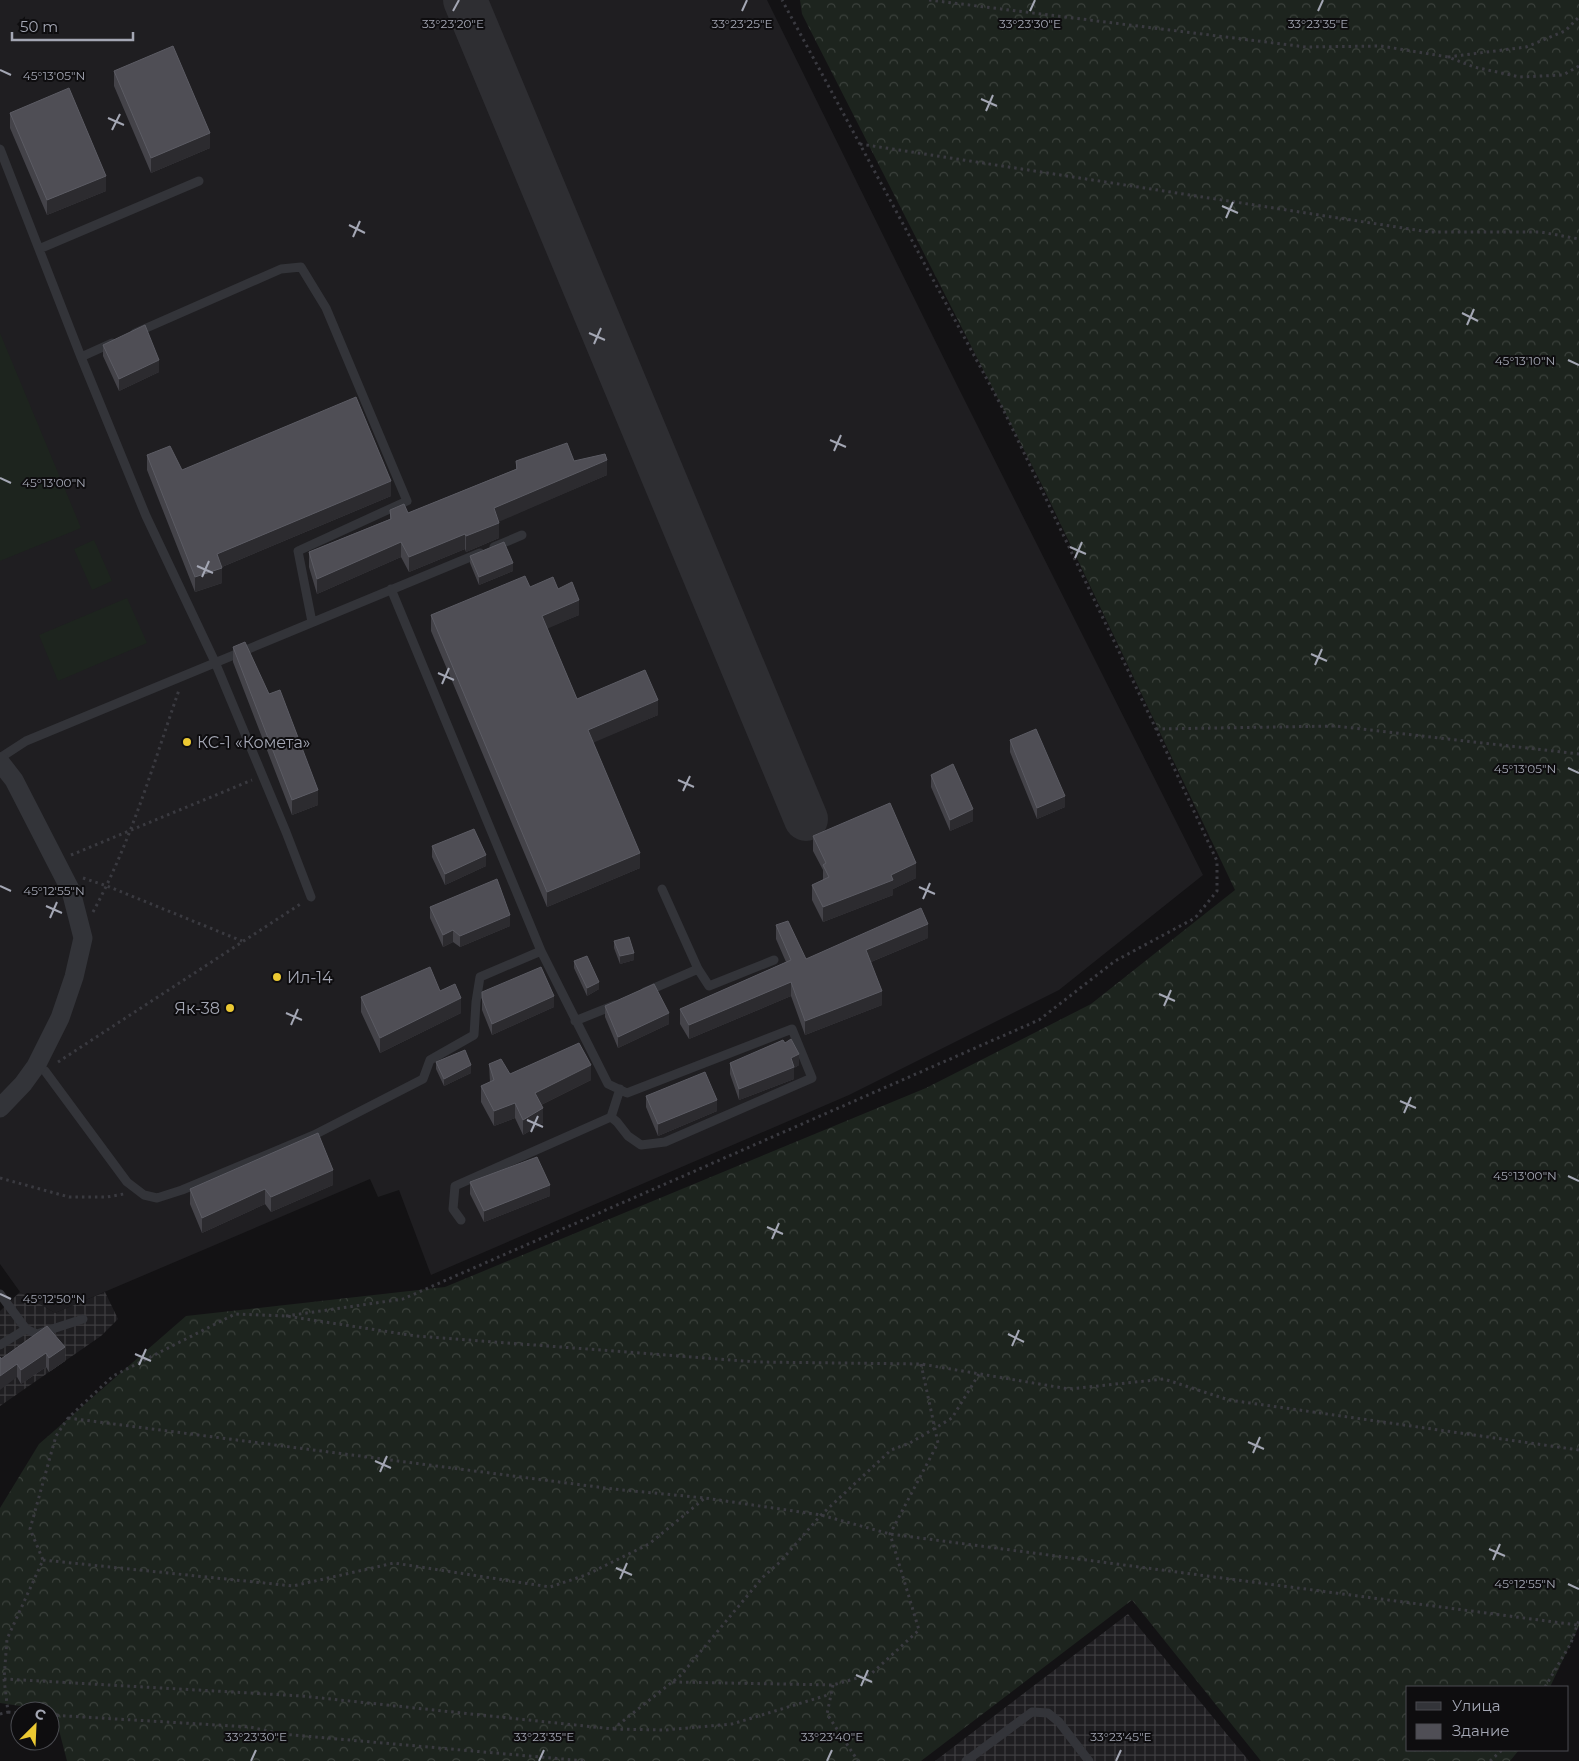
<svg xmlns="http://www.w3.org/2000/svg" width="1579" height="1761" font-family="Montserrat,sans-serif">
	<defs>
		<pattern id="industrial-grid" width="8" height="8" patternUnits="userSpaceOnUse" patternTransform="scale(1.25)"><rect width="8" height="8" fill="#1f1e21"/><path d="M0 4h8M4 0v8" fill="none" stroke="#3d3c3f"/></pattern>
		<pattern id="forest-crowns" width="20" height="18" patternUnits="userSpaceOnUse" patternTransform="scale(1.25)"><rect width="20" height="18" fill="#1d241e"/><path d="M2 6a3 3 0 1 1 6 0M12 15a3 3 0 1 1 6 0" fill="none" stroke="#3b413c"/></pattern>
	</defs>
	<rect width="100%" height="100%" fill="#131214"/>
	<path fill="#1f1e21" d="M0 0H767L957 385 1203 875 1059 990 849 1095 431 1275 399 1190 378 1197 370 1179 55 1313 20 1292 0 1264Z"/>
	<path fill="url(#industrial-grid)" d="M20 1292 55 1313 105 1292 118 1319 101 1336 0 1406V1311Z
		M1128 1614 1249 1761H935Z"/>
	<path fill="#1d241e" d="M0 333 81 528 0 561Z
		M94 540 112 581 92 590 74 549Z
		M127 598 147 643 58 681 39 635Z"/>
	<path fill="url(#forest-crowns)" d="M800 0H1579V1626L1550 1687H1408V1750H1519L1510 1761H1261L1132 1600 921 1761H67L54 1711 0 1703V1508L39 1444 186 1316 445 1287 926 1088 1091 1004 1235 890 1043 487 802 14Z"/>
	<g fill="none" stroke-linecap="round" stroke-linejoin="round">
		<path stroke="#2e2e32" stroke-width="44" d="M465 0 806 819"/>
		<path stroke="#3a3a40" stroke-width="3" stroke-dasharray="2.5 4" stroke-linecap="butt" d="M929 0 1306 47 1381 46 1448 57 1474 67 1520 77 1563 75 1579 66
			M1448 57 1526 47 1565 31 1579 17
			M860 144 1429 232H1541L1579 239
			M1156 729 1335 726 1579 754
			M71 855 252 780
			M83 878 107 886 242 941
			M93 912C131 842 153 765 179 690
			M58 1062 302 903
			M0 1178 69 1197H107L124 1194
			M286 1316 403 1299 1039 1020 1115 961 1195 918 1217 891V861L1156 729 1003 409 782 0
			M68 1418 613 1489 705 1498 821 1515 890 1534 1577 1625
			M43 1560 293 1586 394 1563 550 1587 586 1575 649 1544 705 1498
			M4 1679 302 1696 613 1729 681 1675 763 1577 780 1562 821 1515 891 1450 910 1443 952 1418 979 1374
			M673 1682 833 1685 871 1674 919 1630 890 1534 938 1443 921 1364
			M833 1685 827 1714 858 1761
			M1545 1687 1571 1643 1579 1620
			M8 1712 20 1713
			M0 1714 8 1712 4 1679 7 1639 43 1560 30 1529 56 1436 68 1418 113 1376 235 1314 286 1316 416 1336 758 1362 921 1364 1069 1389 1164 1379 1229 1400 1579 1450
			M50 1715 250 1727 282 1734 585 1761
			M614 1729 665 1730 732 1724 831 1694
			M1490 1761 1502 1750"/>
		<path stroke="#333439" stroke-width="9" d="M0 149 81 357 112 343
			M39 249 199 181
			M135 333 281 269 301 267 326 308 407 501 298 551 312 622
			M81 357 146 516 215 662 286 832 311 897
			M494 547 522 535
			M391 589 541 951
			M0 758 26 741 480 553
			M662 889 698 969 709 986 774 960
			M645 992 698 969
			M575 1021 615 1005
			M36 1066 45 1071 127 1182 144 1195 157 1198 182 1190 314 1135 423 1079 430 1060 474 1035 476 1002 480 977 541 951 608 1084 627 1093 792 1029 812 1078 665 1142 641 1145 628 1136 617 1122 611 1117 455 1186 453 1209 461 1220
			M611 1117 620 1089
			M0 1294 26 1329 37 1334 83 1319
			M0 1345 26 1329
			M966 1761 1032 1712 1048 1713 1059 1722 1089 1761"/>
		<path stroke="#333439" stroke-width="19" d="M0 762 14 780 71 891 83 938 74 977 60 1018 36 1066 23 1084 0 1108"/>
	</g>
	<path fill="#444349" d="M114 71 210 148 151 173 114 86Z
		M10 113 106 191 47 215 10 128Z
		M103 345 159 372 119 391 103 356Z
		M147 455 182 470 391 496 222 567V583L195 592 147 470Z
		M516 461H574L607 475 499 521V538L466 552 465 549 409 572 401 557 317 594 309 567V552L390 519V510L408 513 516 469Z
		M470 556 513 571 479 585 470 563Z
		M530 587 558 589 579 615 547 628 577 699 658 715 593 742 640 868 547 907 431 631V615Z
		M233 647 269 694 318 805 292 815 233 662Z
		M1010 740 1065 807 1037 819 1010 752Z
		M931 775 973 821 950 831 931 787Z
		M813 836 916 878 893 889V895L823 922 812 900V885L823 880V870L813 851Z
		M432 846 486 866 445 885 432 857Z
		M430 907 510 926 460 947 453 942 443 947 430 918Z
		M776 925 806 959 928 938 871 962 882 1005 805 1035 791 996 689 1039 680 1024V1009L786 962 776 939Z
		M614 941 634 960 620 964 614 948Z
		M574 961 599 989 587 996 574 968Z
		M440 991 461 1013 380 1053 361 1012V997Z
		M482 998 554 1007 492 1035 482 1010Z
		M605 1006 669 1024 618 1048 605 1017Z
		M436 1062 471 1073 444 1086 436 1069Z
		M730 1063 799 1065 794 1068V1079L739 1100 730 1074Z
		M489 1064 510 1074 591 1080 541 1105 543 1123 523 1135 515 1118 494 1126 481 1102V1086L490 1082Z
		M646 1096 717 1111 658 1136 646 1107Z
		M470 1182 550 1196 484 1222 470 1194Z
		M333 1185 271 1212 265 1204 202 1233 190 1204V1189Z
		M65 1347V1361L49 1372 46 1367 21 1384 17 1377 1 1359Z"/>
	<path fill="#2c2b2f" d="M210 133V148L151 173V158Z
		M106 176V191L47 215V200Z
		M159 360V372L119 391V379Z
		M607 460V475L494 524V508Z
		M391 481V496L217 569V554Z
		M499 523V538L466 552V536Z
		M465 534V549L409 572V557Z
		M401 542V557L317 594V579Z
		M513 563V571L479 585V577Z
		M222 568V583L195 592V577Z
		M579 600V615L542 631V616Z
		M658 700V715L588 745V730Z
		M318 790V805L292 815V800Z
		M1065 796V807L1037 819V808Z
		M973 809V821L950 831V820Z
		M640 853V868L547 907V892Z
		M486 855V866L445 885V874Z
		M916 863V878L893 889V895L823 922V907Z
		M510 915V926L460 947V936Z
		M928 924V938L866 964V950Z
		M453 930V942L443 947V935Z
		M634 953V960L620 964V956Z
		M599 982V989L587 996V988Z
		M791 982V996L689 1039V1025Z
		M882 991V1005L805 1035V1021Z
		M554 996V1007L492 1035V1024Z
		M461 998V1013L380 1053V1038Z
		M669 1013V1024L618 1048V1037Z
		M799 1054V1065L794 1068V1079L739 1100V1089Z
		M471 1065V1073L444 1086V1079Z
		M591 1065V1080L535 1108V1093Z
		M717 1100V1111L658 1136V1124Z
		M515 1103V1118L494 1126V1111Z
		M543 1108V1123L523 1135V1120Z
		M333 1170V1185L271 1212V1197Z
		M550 1185V1196L484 1222V1211Z
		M265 1189V1204L202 1233V1218Z
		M65 1347V1361L49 1372V1358Z
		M46 1353V1367L21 1384V1370Z
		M17 1364V1377L0 1390V1376Z"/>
	<path fill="#4f4e55" stroke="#5c5c64" d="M173 46 210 133 151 158 114 71Z
		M69 88 106 176 47 200 10 113Z
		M145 325 159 360 119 379 103 345Z
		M356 397 391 481 217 554 222 568 195 577 147 455 170 446 182 470Z
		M567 443 574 461 605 454 607 460 494 508 499 523 466 536 465 534 409 557 401 542 317 579 309 552 391 519 390 510 404 504 408 513 517 469 516 461Z
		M504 542 513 563 479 577 470 556Z
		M525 576 530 587 553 577 558 589 572 582 579 600 542 616 577 699 645 670 658 700 588 730 640 853 547 892 431 615Z
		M245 642 269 694 280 690 318 790 292 800 233 647Z
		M1036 729 1065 796 1037 808 1010 740Z
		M953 764 973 809 950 820 931 775Z
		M890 803 916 863 891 875 893 880 823 907 812 885 829 877 823 865 826 863 813 836Z
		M474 829 486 855 445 874 432 846Z
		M497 879 510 915 460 936 453 930 443 935 430 907Z
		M921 908 928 924 866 950 882 991 805 1021 791 982 689 1025 680 1009 791 960 776 925 788 921 806 959Z
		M629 937 634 953 620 956 614 941Z
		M587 956 599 982 587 988 574 961Z
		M430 967 440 991 455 984 461 998 380 1038 361 997Z
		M541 967 554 996 492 1024 482 998V992Z
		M654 984 669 1013 618 1037 605 1006Z
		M791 1039 799 1054 791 1058 794 1067 739 1089 730 1063 783 1040 785 1043Z
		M579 1043 591 1065 535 1093 543 1108 523 1120 515 1103 494 1111 481 1086 494 1080 489 1064 501 1059 510 1074Z
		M465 1050 471 1065 444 1079 436 1062Z
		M705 1072 717 1100 658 1124 646 1096Z
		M318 1133 333 1170 271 1197 265 1189 202 1218 190 1189Z
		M537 1157 550 1185 484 1211 470 1182Z
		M47 1326 65 1347 49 1358 46 1353 21 1370 17 1364 0 1376V1357L1 1359Z"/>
	<path fill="none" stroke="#a4a7b4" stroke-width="2" d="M453 11 459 0M742 11 747 0M1030 11 1035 0M1318 11 1323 0M0 70 11 75M981 99 997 106M986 111 993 95M108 118 124 125M112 130 120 114M1222 206 1238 213M1226 218 1233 202M349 225 365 233M353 237 360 221M1462 313 1478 321M1467 325 1474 309M589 333 605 340M594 344 601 328M1568 360 1579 365M830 440 846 447M834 451 841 435M0 478 11 483M1070 547 1086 554M1075 558 1082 542M197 566 213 573M202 577 209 561M1311 654 1327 661M1315 665 1322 649M438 673 454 680M442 684 449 668M1568 768 1579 773M678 780 694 787M683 791 690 776M0 886 11 891M919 887 935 894M923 899 930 883M46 906 62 913M50 918 57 902M1159 994 1175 1001M1164 1006 1171 990M286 1013 302 1020M291 1025 298 1009M1400 1101 1416 1108M1404 1113 1411 1097M527 1120 543 1127M531 1132 538 1116M1568 1176 1579 1181M767 1227 783 1234M772 1239 779 1223M0 1294 11 1299M1008 1334 1024 1342M1012 1346 1019 1330M135 1354 151 1361M139 1365 146 1349M1248 1442 1264 1449M1253 1453 1260 1437M375 1461 391 1468M380 1472 387 1456M1489 1549 1505 1556M1493 1560 1500 1544M616 1568 632 1575M620 1579 627 1563M1568 1584 1579 1589M856 1675 872 1682M861 1686 868 1670M251 1761 256 1750M539 1761 544 1750M827 1761 832 1750M1116 1761 1121 1750"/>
	<g fill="#ecc932" stroke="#0e0d0f" stroke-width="2">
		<circle cx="187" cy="742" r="5"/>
		<circle cx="277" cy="977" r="5"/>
		<circle cx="230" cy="1008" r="5"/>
	</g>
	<g text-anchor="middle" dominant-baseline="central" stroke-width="4" stroke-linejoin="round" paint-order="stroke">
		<g font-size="16" fill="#a4a7b4" stroke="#0e0d0f" text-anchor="start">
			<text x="197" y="742">КС-1 «Комета»</text>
			<text x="287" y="977">Ил-14</text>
			<text x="220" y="1008" text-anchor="end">Як-38</text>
		</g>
	</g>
	<g font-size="12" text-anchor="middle" fill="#a4a7b4" stroke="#0e0d0f" stroke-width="4" stroke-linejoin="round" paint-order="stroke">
		<text x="453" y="28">33°23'20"E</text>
		<text x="742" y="28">33°23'25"E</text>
		<text x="1030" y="28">33°23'30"E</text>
		<text x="1318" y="28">33°23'35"E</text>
		<text x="54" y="80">45°13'05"N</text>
		<text x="1525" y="365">45°13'10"N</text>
		<text x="54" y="487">45°13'00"N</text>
		<text x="1525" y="773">45°13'05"N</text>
		<text x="54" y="895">45°12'55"N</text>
		<text x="1525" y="1180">45°13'00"N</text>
		<text x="54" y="1303">45°12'50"N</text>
		<text x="1525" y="1588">45°12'55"N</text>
		<text x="256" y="1741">33°23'30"E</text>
		<text x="544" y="1741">33°23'35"E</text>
		<text x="832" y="1741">33°23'40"E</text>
		<text x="1121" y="1741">33°23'45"E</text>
	</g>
	<rect x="1406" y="1686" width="162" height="65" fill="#0e0d0f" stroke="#4a4b51"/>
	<rect x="1416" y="1702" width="25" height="8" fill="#333439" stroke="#4a4b51"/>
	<text x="1452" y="1711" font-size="15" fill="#a4a7b4">Улица</text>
	<rect x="1416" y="1724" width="25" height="15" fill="#4f4e55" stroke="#4a4b51"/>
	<text x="1452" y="1736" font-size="15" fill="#a4a7b4">Здание</text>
	<g transform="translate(35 1726) rotate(24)"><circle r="24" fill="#0e0d0f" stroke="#4a4b51"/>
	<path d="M0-4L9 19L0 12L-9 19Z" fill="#ecc932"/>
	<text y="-8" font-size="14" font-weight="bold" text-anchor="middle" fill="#a4a7b4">С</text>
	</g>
	<path d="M12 32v8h121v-8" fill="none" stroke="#a4a7b4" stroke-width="2.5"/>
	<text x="20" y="32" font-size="15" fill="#a4a7b4" stroke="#0e0d0f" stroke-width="4" paint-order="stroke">50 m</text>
</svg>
